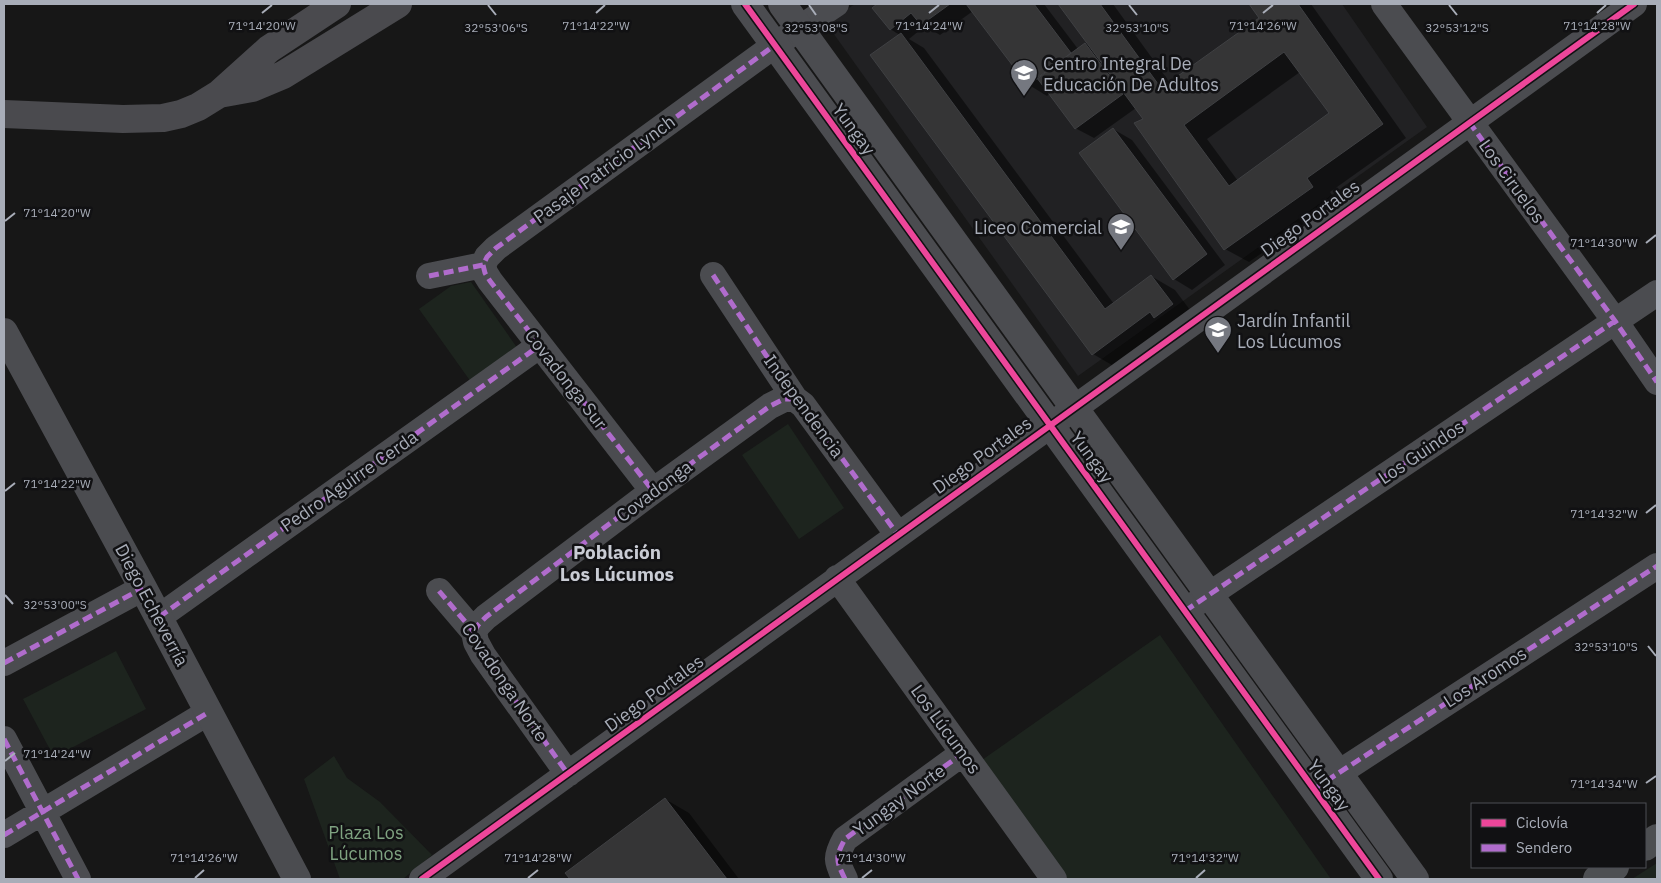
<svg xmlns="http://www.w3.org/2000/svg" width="1661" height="883" font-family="'IBM Plex Sans',sans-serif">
	<rect width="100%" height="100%" fill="#171717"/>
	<path fill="#212123" d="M855 4H1342L1427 127 1078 376 826 23Z"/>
	<path fill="#1d241e" d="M471 282 518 349 471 382 419 309 451 286Z
		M788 424 844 508 799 539 742 455Z
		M1160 635 1331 879H1065L982 760Z
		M116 651 146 709 54 757 23 699Z
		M334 756 347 778 380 802 432 855 403 879H340L304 779Z
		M1657 863V877L1654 879H1632Z"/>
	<path fill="#0007" fill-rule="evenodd" d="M879 4H1044L1078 49 1087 43 1059 4H1113L1170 83 1261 18 1251 4H1311L1406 138 1330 192 1336 201 1249 262 1225 249 1145 119 1136 108 1094 138 1075 128 1050 93 1047 96 1029 85 973 11 940 35 925 26 909 39 924 48 1114 304 1151 276 1175 290 1196 318 1117 368 1093 354 900 35 890 29 874 8ZM1300 72 1330 113 1238 181 1207 139Z
		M1113 129 1132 140 1225 265 1192 290 1174 279Z
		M665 799 689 813 739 879H571L567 873Z"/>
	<path fill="#353536" stroke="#3f4043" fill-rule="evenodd" d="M877 4H950L921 25 911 13 890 30 872 8Z
		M966 4H1034L1071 53 1028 86Z
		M1058 4H1100L1161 88 1259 18 1249 4H1298L1383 124 1307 178 1313 187 1224 250 1134 123 1143 119ZM1284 52 1329 113 1229 186 1184 125Z
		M901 33 1105 309 1151 275 1173 304 1154 318 1150 312 1092 355 870 55Z
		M1085 43 1123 94 1075 129 1037 78Z
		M1113 128 1207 254 1173 280 1079 153Z
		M665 798 727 879H570L565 873Z"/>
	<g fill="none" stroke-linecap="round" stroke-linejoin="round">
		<path stroke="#4b4c50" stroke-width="26" d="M1384 4 1615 321 1657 382
			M483 265 485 273 490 281 653 491
			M713 275 795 399 803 405 898 535
			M429 276 483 265 487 257 496 248 775 45 836 4
			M837 578 1054 879
			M439 591 474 632 476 642 483 655 568 774
			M1185 611 1657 293
			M159 617 539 346
			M474 632 478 625 486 617 653 491 770 406 784 399H795
			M4 663 143 588
			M4 739 78 879
			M1314 789 1657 566
			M4 835 209 712
			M422 879 1634 4
			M845 879C836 861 835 857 845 839L963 753"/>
		<path stroke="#4b4c50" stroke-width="28" d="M745 4 1379 879
			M782 4 1415 879
			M4 332 143 588 297 879"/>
		<path stroke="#4a4a4e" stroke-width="28" d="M219 94 252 88 283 75 398 4
			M4 114 123 119 163 118 181 114 198 107 219 94 269 49 337 4"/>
		<path stroke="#4d4f52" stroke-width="28" d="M1645 847 1657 838
			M1597 879 1615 867"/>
		<path stroke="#b06ccc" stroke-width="5" stroke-dasharray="10 5" stroke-linecap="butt" d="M1469 122 1615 321 1657 382
			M483 265 485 273 490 281 653 491
			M713 275 795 399 803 405 898 535
			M429 276 483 265 487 257 496 248 775 45
			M439 591 474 632 476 642 483 655 568 774
			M1185 611 1615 321
			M159 617 539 346
			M474 632 478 625 486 617 653 491 770 406 784 399H795
			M4 663 143 588
			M4 739 78 879
			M1314 789 1657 566
			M4 835 209 712
			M845 879C836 861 835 857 845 839L963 753"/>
		<defs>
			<path id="cycleway" d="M745 4 1379 879
				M422 879 1634 4"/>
		</defs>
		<use href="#cycleway" stroke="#111113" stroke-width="9"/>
		<use href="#cycleway" stroke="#ed469a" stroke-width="6"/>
	</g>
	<path fill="none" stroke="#a8adb8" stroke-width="2" d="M488 5 496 15M809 5 816 15M1129 5 1137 15M1449 5 1457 15M262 13 272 5M596 13 605 5M929 13 939 5M1263 13 1273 5M1597 13 1606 5M5 221 15 213M1646 243 1656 235M5 491 15 483M1646 513 1656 505M5 595 13 604M1648 646 1656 656M5 761 15 753M1646 783 1656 776M195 878 204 870M528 878 538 870M862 878 872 870M1196 878 1205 870"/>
	<defs>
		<symbol id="school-pin" viewBox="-11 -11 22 30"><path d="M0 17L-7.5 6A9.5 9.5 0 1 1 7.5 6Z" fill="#757880" stroke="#111113"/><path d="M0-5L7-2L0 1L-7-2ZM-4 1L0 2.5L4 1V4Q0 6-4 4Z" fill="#fff"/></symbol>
	</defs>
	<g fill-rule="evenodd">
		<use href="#school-pin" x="1008" y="57" width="32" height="43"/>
		<use href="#school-pin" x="1105" y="211" width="32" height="43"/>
		<use href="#school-pin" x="1202" y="314" width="32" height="43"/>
	</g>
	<g text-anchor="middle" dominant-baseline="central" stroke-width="5" stroke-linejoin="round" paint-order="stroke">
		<g font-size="18" fill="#a8adb8" stroke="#111113" text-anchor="start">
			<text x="1043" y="63">Centro Integral De<tspan x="1043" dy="21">Educación De Adultos</tspan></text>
			<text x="1102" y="227" text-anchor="end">Liceo Comercial</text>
			<text x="1237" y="320">Jardín Infantil<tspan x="1237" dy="21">Los Lúcumos</tspan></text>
		</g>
		<g font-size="18" fill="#a8adb8" stroke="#111113">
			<text transform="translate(854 129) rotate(54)">Yungay</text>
			<text transform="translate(604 169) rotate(-36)">Pasaje Patricio Lynch</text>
			<text transform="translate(1512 181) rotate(54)">Los Ciruelos</text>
			<text transform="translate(1310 218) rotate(-36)">Diego Portales</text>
			<text transform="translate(566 379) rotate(52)">Covadonga Sur</text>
			<text transform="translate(804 406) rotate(54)">Independencia</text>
			<text transform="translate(1421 452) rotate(-34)">Los Guindos</text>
			<text transform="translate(982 455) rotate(-36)">Diego Portales</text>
			<text transform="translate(1092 457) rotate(54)">Yungay</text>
			<text transform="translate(349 481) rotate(-35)">Pedro Aguirre Cerda</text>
			<text transform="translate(654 491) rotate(-37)">Covadonga</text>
			<text transform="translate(152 605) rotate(62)">Diego Echeverría</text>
			<text transform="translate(1485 677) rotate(-33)">Los Aromos</text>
			<text transform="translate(505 682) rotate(56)">Covadonga Norte</text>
			<text transform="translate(654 693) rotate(-36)">Diego Portales</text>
			<text transform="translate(946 729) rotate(54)">Los Lúcumos</text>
			<text transform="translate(1329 785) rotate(54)">Yungay</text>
			<text transform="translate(899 800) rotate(-36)">Yungay Norte</text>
		</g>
		<g font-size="18" fill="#7fa381" stroke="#111113">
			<text x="366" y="832">Plaza Los<tspan x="366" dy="21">Lúcumos</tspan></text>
		</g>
		<g font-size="19" font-weight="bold" fill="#c9ccd4" stroke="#111113">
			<text x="617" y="552">Población<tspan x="617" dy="22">Los Lúcumos</tspan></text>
		</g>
	</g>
	<g font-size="12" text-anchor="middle" fill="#a8adb8" stroke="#111113" stroke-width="5" stroke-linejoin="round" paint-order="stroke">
		<text x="262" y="30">71°14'20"W</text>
		<text x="596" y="30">71°14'22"W</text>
		<text x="929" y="30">71°14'24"W</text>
		<text x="1263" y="30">71°14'26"W</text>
		<text x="1597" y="30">71°14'28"W</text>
		<text x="496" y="32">32°53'06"S</text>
		<text x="1137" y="32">32°53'10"S</text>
		<text x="1457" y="32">32°53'12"S</text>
		<text x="816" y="32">32°53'08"S</text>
		<text x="57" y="217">71°14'20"W</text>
		<text x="1604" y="247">71°14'30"W</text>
		<text x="57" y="488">71°14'22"W</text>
		<text x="1604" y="518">71°14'32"W</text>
		<text x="55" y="609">32°53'00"S</text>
		<text x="1606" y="651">32°53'10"S</text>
		<text x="57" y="758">71°14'24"W</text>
		<text x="1604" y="788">71°14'34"W</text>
		<text x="204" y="862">71°14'26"W</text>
		<text x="538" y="862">71°14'28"W</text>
		<text x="872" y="862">71°14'30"W</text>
		<text x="1205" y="862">71°14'32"W</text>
	</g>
	<rect width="1661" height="883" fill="none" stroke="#a8adb8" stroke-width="10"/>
	<rect x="1471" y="803" width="175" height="65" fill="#111113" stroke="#4d4f55"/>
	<rect x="1481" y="819" width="25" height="8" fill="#ed469a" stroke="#4d4f55"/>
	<text x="1516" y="828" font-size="15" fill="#a8adb8">Ciclovía</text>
	<rect x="1481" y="844" width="25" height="8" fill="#b06ccc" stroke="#4d4f55"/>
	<text x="1516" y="853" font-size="15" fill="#a8adb8">Sendero</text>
</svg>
